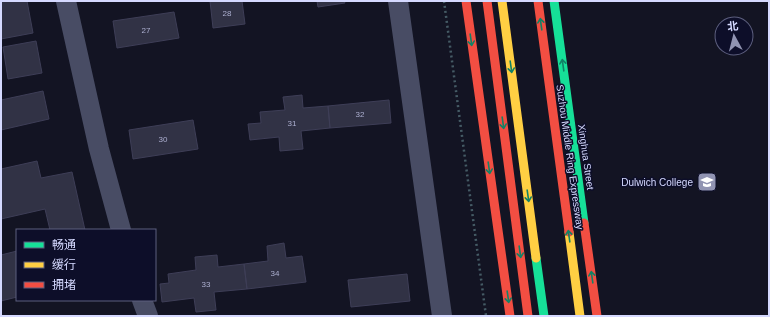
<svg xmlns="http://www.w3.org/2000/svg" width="770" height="317" font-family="Arial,'Noto Sans SC',sans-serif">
	<rect width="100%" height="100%" fill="#131423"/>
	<path fill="#313245" stroke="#3e3e57" d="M1 1H27L33 33 1 39Z
		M210 1H242L245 24 213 28Z
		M317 1H344L345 3 318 7Z
		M174 12 179 38 117 48 113 21Z
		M36 41 42 73 8 79 3 47Z
		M43 91 49 119 1 130V100Z
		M302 95 303 108 328 106 330 128 301 131 303 149 280 151 279 137 250 140 248 124 261 123 260 112 285 110 283 97Z
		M389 100 391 123 330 128 328 106Z
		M193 120 198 149 133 159 129 130Z
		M37 161 41 178 72 172 85 230H50L45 209 1 219V169Z
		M284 243 286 258 302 256 306 282 247 289 244 264 268 261 267 246Z
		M17 251V297L1 301V255Z
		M217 255 218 267 244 264 247 289 214 292 216 310 196 312 194 298 162 302 160 284 169 283 168 274 196 270 195 257Z
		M407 274 410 301 351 307 348 280Z"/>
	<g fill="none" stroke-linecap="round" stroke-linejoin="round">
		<path stroke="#455b65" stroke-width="2.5" stroke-dasharray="2 3" stroke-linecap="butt" d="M444 1 486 316"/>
		<path stroke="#484c64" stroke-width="20" d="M66 1 99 149 121 230
			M398 1 442 316
			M142 300 148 316"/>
		<path stroke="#16e098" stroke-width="9" d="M554 1 584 223
			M536 258 544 316"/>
		<path stroke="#ffcf43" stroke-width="9" d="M502 1 536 258
			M569 232 580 316"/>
		<path stroke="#f24e42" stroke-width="9" d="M466 1 510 316
			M487 1 528 316
			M538 1 569 232
			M584 223 597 316"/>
	</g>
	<defs><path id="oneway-shaft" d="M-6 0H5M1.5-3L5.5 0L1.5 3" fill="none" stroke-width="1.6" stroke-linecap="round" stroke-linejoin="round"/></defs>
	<g stroke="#128266">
		<use href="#oneway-shaft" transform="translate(541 24) rotate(-98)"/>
		<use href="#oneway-shaft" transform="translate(471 40) rotate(82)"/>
		<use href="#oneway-shaft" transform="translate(563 65) rotate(-98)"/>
		<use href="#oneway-shaft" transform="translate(511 67) rotate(82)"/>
		<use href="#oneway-shaft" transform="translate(503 123) rotate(82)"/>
		<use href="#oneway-shaft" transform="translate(489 168) rotate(82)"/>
		<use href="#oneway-shaft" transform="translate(528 196) rotate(82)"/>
		<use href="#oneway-shaft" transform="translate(569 236) rotate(-98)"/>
		<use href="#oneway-shaft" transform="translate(520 252) rotate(82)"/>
		<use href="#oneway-shaft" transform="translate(592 277) rotate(-98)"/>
		<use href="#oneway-shaft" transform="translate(508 297) rotate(82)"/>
	</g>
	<defs>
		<symbol id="school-square" viewBox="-11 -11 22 22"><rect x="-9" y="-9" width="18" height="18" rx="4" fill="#9194b2" stroke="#0d0e29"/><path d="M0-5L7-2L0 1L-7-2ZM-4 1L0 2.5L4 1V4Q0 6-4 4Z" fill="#fff"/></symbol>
	</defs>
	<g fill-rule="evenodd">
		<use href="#school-square" x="696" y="171" width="22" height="22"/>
	</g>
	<g text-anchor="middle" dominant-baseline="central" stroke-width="3" stroke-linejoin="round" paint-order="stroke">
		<g font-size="8" fill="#acafd0">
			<text x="227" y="13">28</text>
			<text x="146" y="30">27</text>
			<text x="360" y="114">32</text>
			<text x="292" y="123">31</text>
			<text x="163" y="139">30</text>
			<text x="275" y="273">34</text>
			<text x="206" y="284">33</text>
		</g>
		<g font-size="10" fill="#d5d9ff" stroke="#0d0e29">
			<text transform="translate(570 157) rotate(82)">Suzhou Middle Ring Expressway</text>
			<text transform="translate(586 157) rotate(82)">Xinghua Street</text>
		</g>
		<g font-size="10" fill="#d5d9ff" stroke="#0d0e29" text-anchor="end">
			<text x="693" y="182">Dulwich College</text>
		</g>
	</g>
	<rect width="770" height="317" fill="none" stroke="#d5d9ff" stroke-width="4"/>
	<rect x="16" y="229" width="140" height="72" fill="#0d0e29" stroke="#5d5f7f"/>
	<rect x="24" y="242" width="20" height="6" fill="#16e098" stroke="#5d5f7f"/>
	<text x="52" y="249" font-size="12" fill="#d5d9ff">畅通</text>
	<rect x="24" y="262" width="20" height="6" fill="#ffcf43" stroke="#5d5f7f"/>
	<text x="52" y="269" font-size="12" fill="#d5d9ff">缓行</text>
	<rect x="24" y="282" width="20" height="6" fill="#f24e42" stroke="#5d5f7f"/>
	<text x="52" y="289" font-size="12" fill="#d5d9ff">拥堵</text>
	<g transform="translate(734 36) rotate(353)"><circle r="19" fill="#0d0e29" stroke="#5d5f7f"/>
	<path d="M0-3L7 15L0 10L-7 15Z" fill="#9194b2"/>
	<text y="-6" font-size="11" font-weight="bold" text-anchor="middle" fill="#d5d9ff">北</text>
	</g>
</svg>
